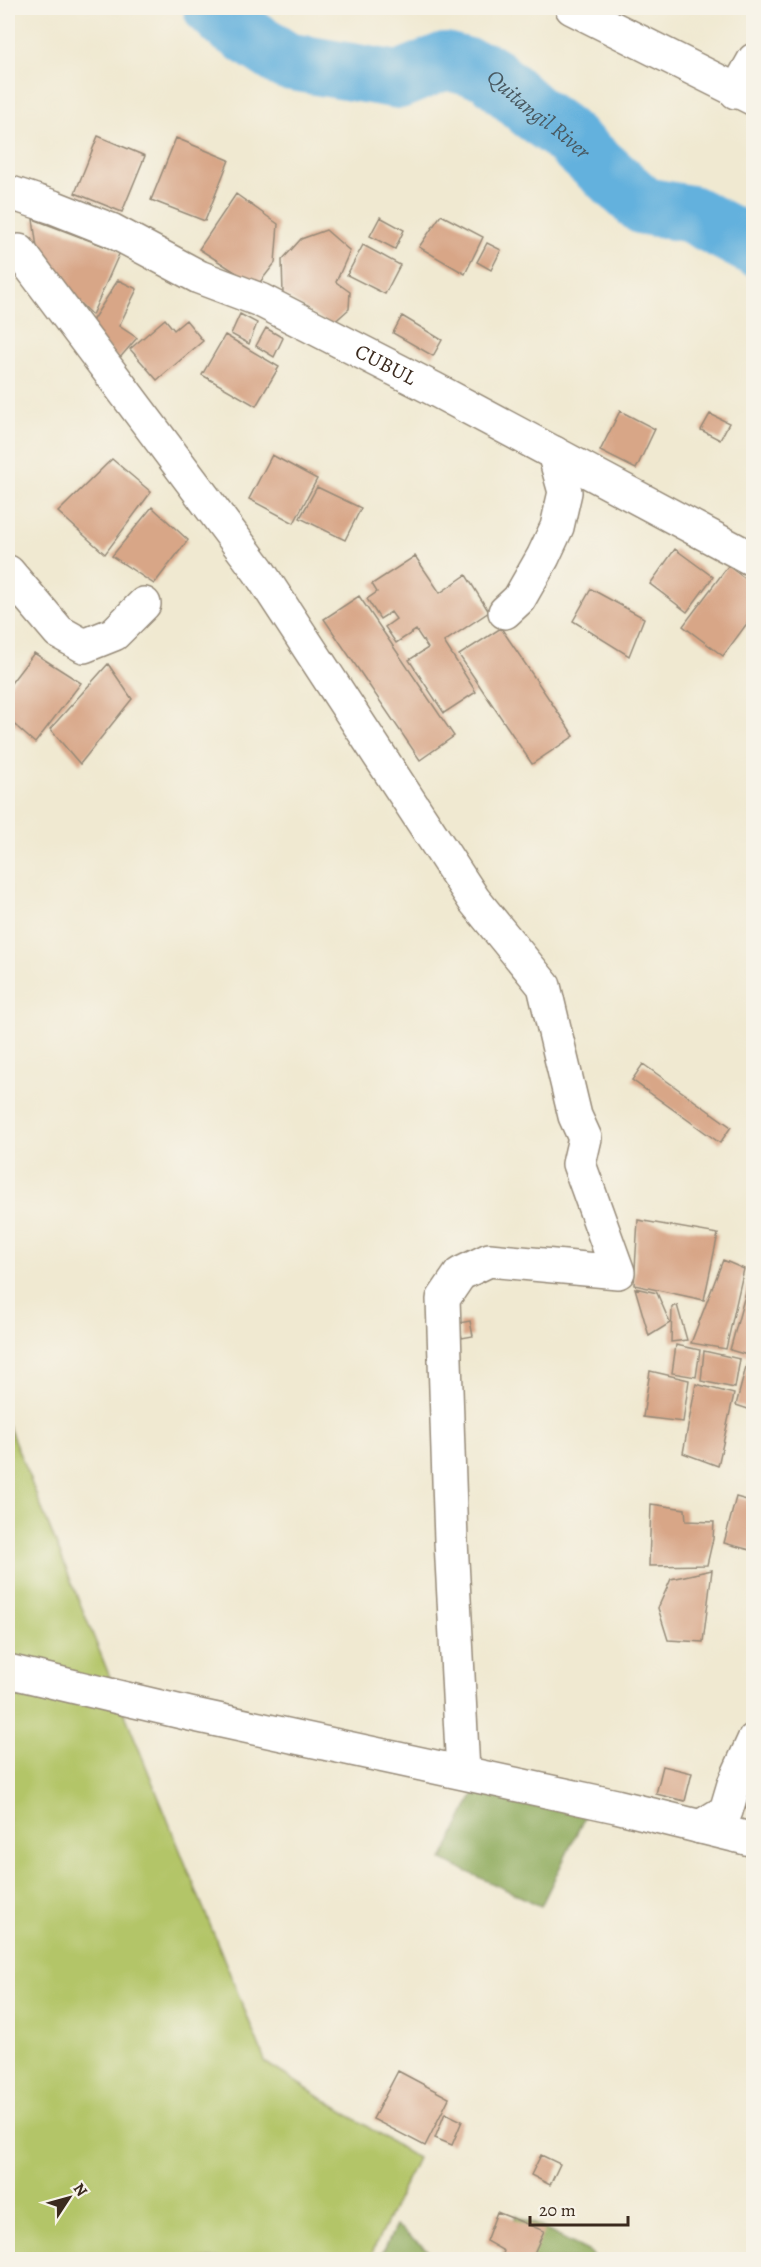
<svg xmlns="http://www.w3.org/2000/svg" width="761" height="2267" font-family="Alegreya,serif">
	<rect width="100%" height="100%" fill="#f7f3e8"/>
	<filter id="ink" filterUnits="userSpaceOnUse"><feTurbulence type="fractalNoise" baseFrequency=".0167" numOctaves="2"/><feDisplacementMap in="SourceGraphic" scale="12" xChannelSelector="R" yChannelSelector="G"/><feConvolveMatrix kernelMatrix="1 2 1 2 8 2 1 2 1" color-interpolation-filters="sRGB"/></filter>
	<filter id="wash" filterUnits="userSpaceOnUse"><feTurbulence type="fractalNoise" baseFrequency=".008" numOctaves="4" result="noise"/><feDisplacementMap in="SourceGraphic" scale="24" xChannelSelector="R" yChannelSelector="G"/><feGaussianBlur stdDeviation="1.35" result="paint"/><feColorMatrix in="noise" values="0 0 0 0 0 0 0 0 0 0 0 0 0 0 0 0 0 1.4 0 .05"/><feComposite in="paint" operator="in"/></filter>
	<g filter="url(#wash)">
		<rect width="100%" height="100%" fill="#f0e9d1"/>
		<path fill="#b3c568" stroke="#777843" stroke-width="1.5" d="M8 1425 266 2063 417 2158 369 2259H8Z"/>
		<path fill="#8eaa5c" stroke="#646a3d" stroke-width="1.5" d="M481 1779 591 1804 541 1906 442 1860Z
			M516 2215 590 2252 596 2259 501 2260Z
			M396 2226 440 2259H379Z"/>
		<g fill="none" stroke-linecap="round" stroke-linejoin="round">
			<path stroke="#63b1dd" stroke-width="58" id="s1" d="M212 8 229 24 286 61 399 80 445 61 488 72 533 112 560 131 644 206 691 214 754 247"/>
		</g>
		<g id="blocks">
			<path fill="#d8a687" d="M98 136 145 156 122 212 75 193Z
				M176 138 229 160 205 221 151 200Z
				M236 194 278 224 275 263 257 286 199 249Z
				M441 215 483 237 465 274 419 247Z
				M380 217 404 230 395 249 370 236Z
				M33 219 120 252 92 315 39 263Z
				M326 230 350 251 336 282 350 292 349 309 331 325 283 294 282 260 301 239Z
				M487 243 501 250 491 270 477 262Z
				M363 245 400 265 385 294 347 275Z
				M118 280 137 289 119 326 137 338 118 360 87 329Z
				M240 314 257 323 249 344 231 334Z
				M402 316 442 340 433 356 393 333Z
				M165 319 174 330 186 320 203 341 157 380 130 349Z
				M266 328 283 338 274 357 256 346Z
				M225 335 279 367 256 406 202 375Z
				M620 411 655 429 636 469 600 451Z
				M710 414 729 423 720 440 701 430Z
				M272 455 317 479 294 523 249 499Z
				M112 459 151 492 105 554 58 512Z
				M317 487 361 508 345 540 300 518Z
				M152 507 188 540 154 584 112 556Z
				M675 549 713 577 687 612 650 584Z
				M415 556 440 593 466 575 489 612 444 642 476 692 444 713 409 660 428 648 416 630 396 643 385 627 396 619 391 612 380 619 367 599 377 592 372 584Z
				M728 566 754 585V614L723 656 683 626Z
				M591 589 644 618 629 656 573 621Z
				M359 596 454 736 420 760 324 619Z
				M501 628 574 736 532 764 459 655Z
				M34 653 81 683 35 743 8 719V687Z
				M108 664 132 699 80 764 50 729Z
				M643 1064 731 1127 720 1143 632 1080Z
				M638 1220 718 1234 704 1300 634 1285Z
				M723 1260 744 1269 726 1349 691 1343Z
				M751 1273H754V1357L730 1350Z
				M635 1288 657 1293 670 1323 649 1336Z
				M677 1305 687 1340 671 1342 672 1307Z
				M470 1321 473 1336 462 1338 459 1323Z
				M676 1345 700 1350 696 1377 672 1373Z
				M704 1351 740 1359 735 1388 701 1381Z
				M747 1363 754 1365V1411L736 1405Z
				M650 1371 689 1380 683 1422 643 1417Z
				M696 1384 734 1394 718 1466 683 1453Z
				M736 1497 754 1502V1551L724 1543Z
				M651 1504 685 1509 686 1521 714 1522 713 1539 707 1565 649 1566Z
				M712 1570 703 1642 668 1640 658 1608 671 1579Z
				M754 1762V1811L735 1803Z
				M663 1766 692 1773 685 1801 656 1794Z
				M398 2071 449 2098 425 2146 373 2119Z
				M445 2113 462 2121 452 2145 435 2138Z
				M541 2155 560 2164 550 2185 531 2175Z
				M497 2212 544 2231 531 2260H501L504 2251 486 2241Z"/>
		</g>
	</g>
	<g filter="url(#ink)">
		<use href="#blocks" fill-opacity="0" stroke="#968a78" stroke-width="1.5"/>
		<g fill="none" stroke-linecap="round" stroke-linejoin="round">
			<defs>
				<g id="street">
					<path d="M572 8 754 99"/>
					<path d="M736 92 754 60"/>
					<path id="s2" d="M8 192 53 207 111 230 199 277 260 300 434 389 754 560"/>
					<path d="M19 251 258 570 474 900 544 986 575 1116 585 1138 579 1164 618 1272 489 1260 460 1274 443 1299 451 1541 463 1772"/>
					<path d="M8 572 59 632 84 646 114 634 144 604"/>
					<path d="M505 612 519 599 543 557 557 527 565 492 554 453"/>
					<path d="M8 1671 190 1714 616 1806 754 1840"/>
					<path d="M700 1827 726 1811 734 1784 754 1740"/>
				</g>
			</defs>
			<use href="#street" stroke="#968a78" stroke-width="36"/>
			<use href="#street" stroke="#fff" stroke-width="33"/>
		</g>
	</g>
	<g text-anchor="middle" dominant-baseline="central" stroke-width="6" stroke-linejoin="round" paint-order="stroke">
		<g font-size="21" fill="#3b2a1e" stroke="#f7f3e8">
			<text stroke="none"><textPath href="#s2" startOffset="416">CUBUL</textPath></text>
		</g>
		<g font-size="22" font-style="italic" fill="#495961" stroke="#f7f3e8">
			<text stroke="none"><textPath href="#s1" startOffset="366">Quitangil River</textPath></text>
		</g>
	</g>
	<rect width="761" height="2267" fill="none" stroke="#f7f3e8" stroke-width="30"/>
	<g transform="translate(69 2198) rotate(54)" stroke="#f7f3e8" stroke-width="4.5" paint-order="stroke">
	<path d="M0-4.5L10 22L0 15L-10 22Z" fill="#3b2a1e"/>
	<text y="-9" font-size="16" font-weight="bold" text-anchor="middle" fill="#3b2a1e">N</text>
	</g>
	<path d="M530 2216v9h98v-9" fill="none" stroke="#3b2a1e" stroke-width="3"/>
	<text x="539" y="2216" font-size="18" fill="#3b2a1e" stroke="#f7f3e8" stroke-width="4.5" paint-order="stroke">20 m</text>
</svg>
